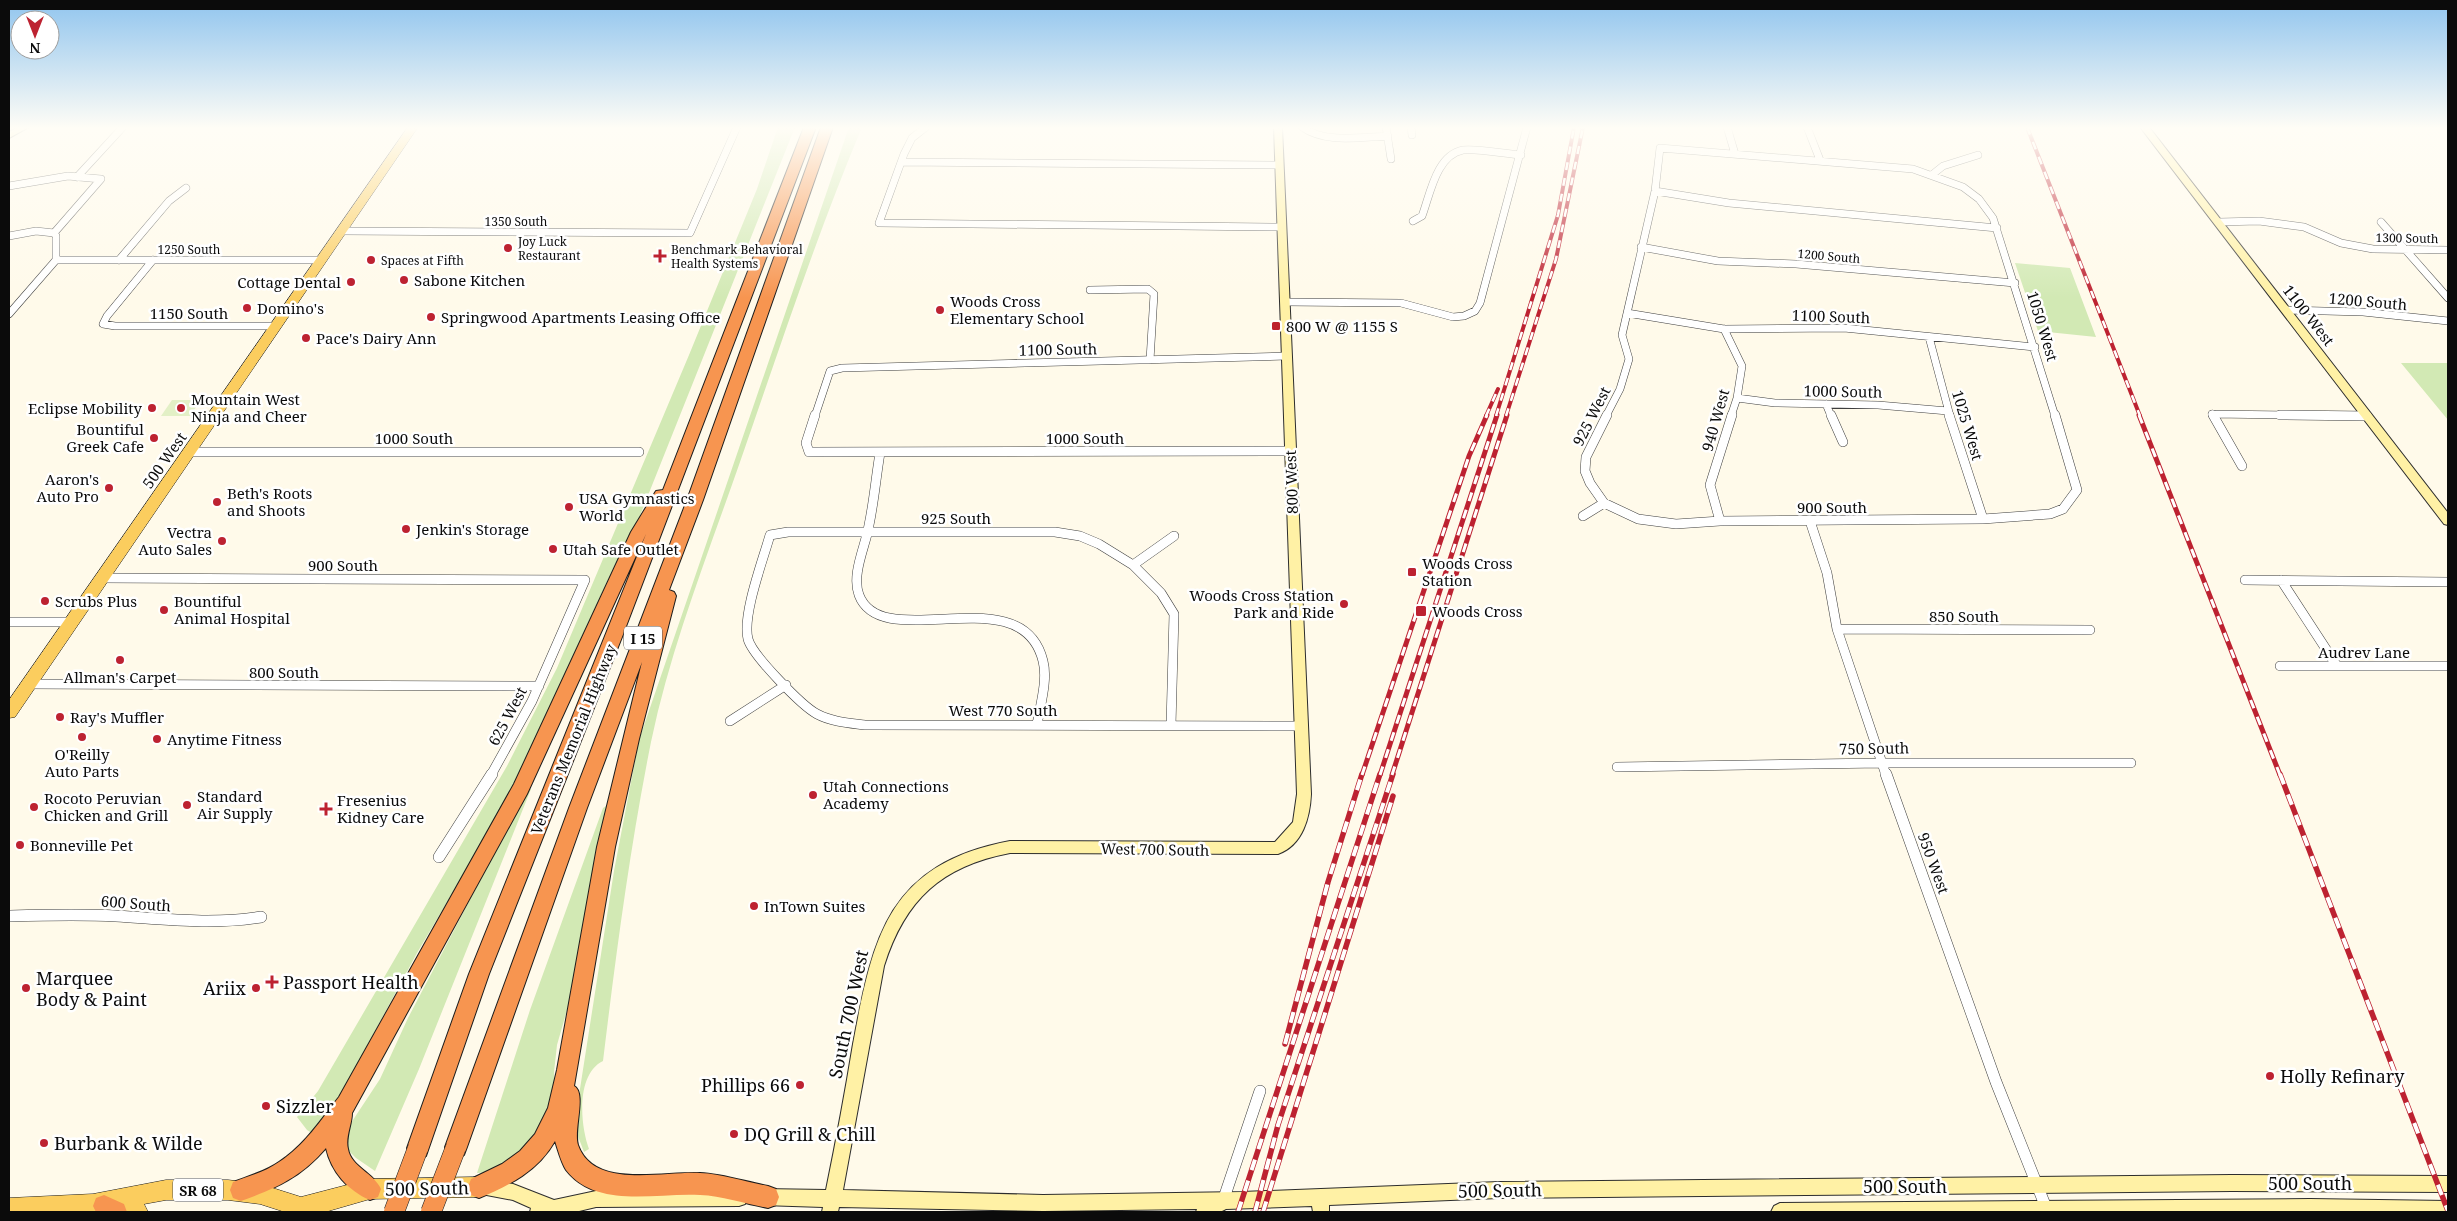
<svg xmlns="http://www.w3.org/2000/svg" width="2457" height="1221" font-family="'Noto Serif',serif">
	<rect width="100%" height="100%" fill="#fffaea"/>
	<path fill="#d2e9b4" d="M778 127H795L639 518 611 573 506 802 417 953 318 1137 307 1130 297 1117 318 1091 507 766 557 668 689 355 757 189Z
		M849 127H862C816 237 779 350 740 462 708 554 671 646 651 742 630 847 616 954 603 1061 576 1074 580 1125 589 1149L584 1152 576 1131 577 1108 614 871 639 740Z
		M2015 263 2070 268 2096 337 2038 331Z
		M2401 363H2448V420Z
		M528 789H531L419 1069 375 1171 356 1158 349 1151 346 1143 349 1126 380 1079 408 1018Z
		M606 806 569 1003 557 1045 554 1072 555 1097 540 1139 491 1172 477 1173 530 1010 603 808Z"/>
	<path fill="#e3f0c6" d="M172 400H201L190 416H161Z"/>
	<g fill="none" stroke-linecap="round" stroke-linejoin="round">
		<defs>
			<path id="street-far2" d="M926 127 912 138 904 154 879 223 1281 227
				M1302 127C1326 144 1360 137 1388 136
				M1386 127 1391 159
				M1411 127 1412 135
				M1727 127 1735 154
				M1807 127 1820 160
				M902 162 1279 165
				M1933 174 1943 166 1978 155
				M77 177 123 127
				M9 186 68 176 101 179 54 233 56 236V260L9 314
				M1655 191 1729 203 1997 228
				M1413 221 1422 216C1430 195 1436 155 1463 150 1476 148 1506 154 1521 155
				M2219 222 2259 221 2304 227 2341 243 2373 249 2448 250
				M2381 222 2448 298
				M342 231 690 233 737 127
				M9 236 36 231 54 233
				M1641 247 1718 261 1796 264 2015 283
				M56 260H321
				M119 260 169 201 186 188
				M153 260 107 316 103 324 115 326H276
				M1090 290 1148 289 1154 294 1150 360
				M1285 302 1401 303 1453 317 1464 316 1475 311 1480 303 1527 127
				M2286 310 2363 312 2448 321
				M1627 313 1724 329 1844 328 2035 347
				M1724 329 1742 366 1737 398 1731 416
				M1929 337 1950 416
				M1737 398 1775 403 1878 405 1948 411
				M1826 404 1831 416
				M2212 414 2367 416
				M2212 414 2213 416
				M815 416 830 371 842 368 1286 356
				M1606 416 1620 389 1629 359 1622 335 1655 191 1660 148 1913 169 1963 187 1979 199 1993 218 2055 416"/>
			<path id="street-far1" d="M815 415 806 443 809 452 1290 451
				M1607 415 1586 457 1585 471 1590 483 1604 503 1638 519 1676 524 1720 521 1983 519 2050 514 2063 509 2077 490 2055 415
				M1831 415 1843 442
				M1949 415 1983 519
				M2213 415 2242 466
				M2280 415 2367 416
				M189 452H639
				M880 453C876 477 874 501 869 525 866 545 851 574 859 595 882 656 1022 575 1043 661 1048 680 1040 706 1037 725
				M1583 516 1604 503
				M1720 521 1710 485 1732 415
				M1810 521 1827 573 1837 629 1886 775
				M1133 565 1174 536
				M101 578 585 580 532 701 491 775
				M2245 580 2448 582
				M2281 580 2337 666
				M9 622H71
				M1837 629 2090 630
				M2280 666H2448
				M28 684 539 686
				M730 721 786 685
				M1171 725 1174 614 1161 593 1133 565 1099 544 1080 536 1055 532H788L770 535C763 560 742 615 748 639 752 655 802 706 817 714 832 722 849 723 865 725L1300 726
				M1617 767 1882 763H2131"/>
			<path id="street" d="M1886 774 1996 1082 2047 1210
				M439 857 492 774
				M9 916C45 915 80 914 116 916 165 919 212 925 261 917
				M1223 1201 1260 1091"/>
			<path id="secondary" d="M18 127H29L9 138V132Z
				M1274 127H1282L1311 794C1310 817 1303 845 1278 854L1010 853C942 866 905 899 884 966L843 1190 1043 1195 1242 1192 1499 1182 2232 1175 2448 1176V1192L2232 1191 1499 1198 1329 1205V1212H1313L1312 1206 1226 1209 1220 1212H1196L1197 1209 1043 1211 839 1207 838 1212H822L823 1207 762 1205 756 1203 754 1197 756 1191 762 1189 826 1190C836 1141 845 1093 853 1044 873 936 888 864 1010 841L1275 842 1293 822 1297 794Z
				M2140 127H2149L2448 513V525L2444 524Z
				M482 1179 513 1184 554 1200 596 1191 739 1190 745 1192 747 1198 745 1204 739 1206 596 1207 575 1212H530L531 1208 513 1200 476 1193 474 1187 476 1181Z
				M2310 1199 2448 1201V1212H1771L1774 1206 1780 1203Z"/>
			<path id="primary" d="M408 127H418L15 717 9 718V700Z
				M479 1177 486 1180 489 1187 486 1194 479 1197 370 1199 325 1212H285L260 1204 228 1200H166L144 1204 148 1212H9V1198L93 1194 166 1180H228L260 1184 301 1197 370 1179Z"/>
			<path id="highway" d="M804 127H816L622 637 489 974 426 1156 418 1159 410 1156 407 1148 469 974 646 534 527 794 352 1113C352 1125 345 1137 348 1149 351 1167 374 1173 381 1189L378 1197 370 1200C348 1191 331 1171 326 1148 301 1177 277 1188 241 1201L233 1198 230 1190 233 1182C249 1176 265 1172 279 1162 304 1146 321 1120 339 1097L514 784 631 532 656 491 663 490Z
				M821 127H833L703 500 669 590 674 592 676 596 639 739 615 847 574 1086C587 1093 573 1130 578 1145 594 1190 663 1171 700 1173 723 1174 746 1182 768 1186L776 1189 779 1197 776 1205 768 1208C746 1204 723 1196 700 1195 658 1192 597 1210 566 1170 561 1162 558 1150 555 1141 538 1171 510 1185 479 1198L471 1195 468 1187 471 1179 502 1164 520 1151 535 1134 548 1108 557 1070 597 847 642 662 587 808 467 1147 464 1155 456 1158 448 1155 445 1147 569 808 687 500Z
				M104 1195 124 1204 127 1212H96L93 1206 96 1198Z"/>
		</defs>
		<use href="#street-far2" stroke="#3e3e3e" stroke-width="8"/>
		<use href="#street-far1" stroke="#3e3e3e" stroke-width="10"/>
		<use href="#street" stroke="#3e3e3e" stroke-width="12"/>
		<use href="#secondary" stroke="#2d2d2d" stroke-width="2"/>
		<use href="#primary" stroke="#1c1c1c" stroke-width="1"/>
		<use href="#highway" stroke="#1c1c1c" stroke-width="2"/>
		<use href="#street-far2" stroke="#fff" stroke-width="7"/>
		<use href="#street-far1" stroke="#fff" stroke-width="9"/>
		<use href="#street" stroke="#fff" stroke-width="11"/>
		<use href="#secondary" fill="#fff1a5" fill-rule="evenodd"/>
		<use href="#primary" fill="#fbcd5e" fill-rule="evenodd"/>
		<use href="#highway" fill="#f79550" fill-rule="evenodd"/>
		<defs>
			<path id="rail-far2" d="M2027 127 2140 416
				M1486 416 1498 389
				M1496 416 1558 215 1574 127
				M1506 416 1556 259 1583 127"/>
			<path id="rail-far1" d="M2139 415 2280 775
				M1362 775 1469 456 1487 415
				M1380 775 1497 415
				M1392 775 1507 415"/>
			<path id="rail" d="M2280 774 2448 1211
				M1285 1044 1328 882 1362 774
				M1238 1212 1380 774
				M1255 1212 1278 1125 1393 774
				M1263 1212 1393 796"/>
		</defs>
		<use href="#rail-far2" stroke="#bd2231" stroke-width="4"/>
		<use href="#rail-far1" stroke="#bd2231" stroke-width="5"/>
		<use href="#rail" stroke="#bd2231" stroke-width="5.5"/>
		<use href="#rail-far2" stroke="#fff" stroke-width="2.5" stroke-dasharray="8" stroke-linecap="butt"/>
		<use href="#rail-far1" stroke="#fff" stroke-width="3" stroke-dasharray="9" stroke-linecap="butt"/>
		<use href="#rail" stroke="#fff" stroke-width="4" stroke-dasharray="11" stroke-linecap="butt"/>
		<defs>
			<path id="highway-bridge" d="M394 1212 418 1148
				M431 1212 456 1147"/>
		</defs>
		<use href="#highway-bridge" stroke="#1c1c1c" stroke-width="21" stroke-linecap="butt"/>
		<use href="#highway-bridge" stroke="#f79550" stroke-width="20"/>
	</g>
	<linearGradient id="sky" x2="0" y2="1"><stop stop-color="#91c5ee"/><stop offset="0.43" stop-color="#fffdf6"/><stop offset="1" stop-color="#fffdf6" stop-opacity="0"/></linearGradient>
	<rect width="2457" height="298" fill="url(#sky)"/>
	<g fill="#bd2231" stroke="#fff" stroke-width="2">
		<circle cx="508" cy="248" r="5"/>
		<path d="M657.5 248.5h5v5h5v5h-5v5h-5v-5h-5v-5h5z"/>
		<circle cx="371" cy="260" r="5"/>
		<circle cx="404" cy="280" r="5"/>
		<circle cx="351" cy="282" r="5"/>
		<circle cx="247" cy="308" r="5"/>
		<circle cx="940" cy="310" r="5"/>
		<circle cx="431" cy="317" r="5"/>
		<rect x="1271" y="321" width="10" height="10" rx="2.5"/>
		<circle cx="306" cy="338" r="5"/>
		<circle cx="152" cy="408" r="5"/>
		<circle cx="181" cy="408" r="5"/>
		<circle cx="154" cy="438" r="5"/>
		<circle cx="109" cy="488" r="5"/>
		<circle cx="217" cy="502" r="5"/>
		<circle cx="569" cy="507" r="5"/>
		<circle cx="406" cy="529" r="5"/>
		<circle cx="222" cy="541" r="5"/>
		<circle cx="553" cy="549" r="5"/>
		<rect x="1407" y="567" width="10" height="10" rx="2.5"/>
		<circle cx="45" cy="601" r="5"/>
		<circle cx="1344" cy="604" r="5"/>
		<circle cx="164" cy="610" r="5"/>
		<rect x="1415" y="605" width="12" height="12" rx="2.5"/>
		<circle cx="120" cy="660" r="5"/>
		<circle cx="60" cy="717" r="5"/>
		<circle cx="82" cy="737" r="5"/>
		<circle cx="157" cy="739" r="5"/>
		<circle cx="813" cy="795" r="5"/>
		<circle cx="187" cy="805" r="5"/>
		<circle cx="34" cy="807" r="5"/>
		<path d="M323.5 801.5h5v5h5v5h-5v5h-5v-5h-5v-5h5z"/>
		<circle cx="20" cy="845" r="5"/>
		<circle cx="754" cy="906" r="5"/>
		<path d="M269.5 974.5h5v5h5v5h-5v5h-5v-5h-5v-5h5z"/>
		<circle cx="26" cy="988" r="5"/>
		<circle cx="256" cy="988" r="5"/>
		<circle cx="2270" cy="1076" r="5"/>
		<circle cx="800" cy="1085" r="5"/>
		<circle cx="266" cy="1106" r="5"/>
		<circle cx="734" cy="1134" r="5"/>
		<circle cx="44" cy="1143" r="5"/>
	</g>
	<g text-anchor="middle" dominant-baseline="central" stroke-width="5" stroke-linejoin="round" paint-order="stroke">
		<g font-size="12" fill="#0b0b0b" stroke="#fff">
			<text x="516" y="221">1350 South</text>
			<text transform="translate(2407 238) rotate(1)">1300 South</text>
			<text x="189" y="249">1250 South</text>
			<text transform="translate(1829 256) rotate(5)">1200 South</text>
		</g>
		<g font-size="12" fill="#0b0b0b" stroke="#fff" text-anchor="start">
			<text x="518" y="241">Joy Luck<tspan x="518" dy="14">Restaurant</tspan></text>
			<text x="671" y="249">Benchmark Behavioral<tspan x="671" dy="14">Health Systems</tspan></text>
			<text x="381" y="260">Spaces at Fifth</text>
		</g>
		<g fill="#fff" stroke="#545454" stroke-width="1">
			<rect x="624" y="626.5" width="38" height="23" rx="4"/>
			<rect x="173" y="1178.5" width="50" height="23" rx="4"/>
		</g>
		<g font-size="14" font-weight="bold" fill="#0b0b0b">
			<text x="643" y="638">I 15</text>
			<text x="198" y="1190">SR 68</text>
		</g>
		<g font-size="15" fill="#0b0b0b" stroke="#fff" text-anchor="start">
			<text x="414" y="280">Sabone Kitchen</text>
			<text x="341" y="282" text-anchor="end">Cottage Dental</text>
			<text x="950" y="301">Woods Cross<tspan x="950" dy="17">Elementary School</tspan></text>
			<text x="257" y="308">Domino's</text>
			<text x="441" y="317">Springwood Apartments Leasing Office</text>
			<text x="1286" y="326">800 W @ 1155 S</text>
			<text x="316" y="338">Pace's Dairy Ann</text>
			<text x="191" y="399">Mountain West<tspan x="191" dy="17">Ninja and Cheer</tspan></text>
			<text x="142" y="408" text-anchor="end">Eclipse Mobility</text>
			<text x="144" y="429" text-anchor="end">Bountiful<tspan x="144" dy="17">Greek Cafe</tspan></text>
			<text x="99" y="479" text-anchor="end">Aaron's<tspan x="99" dy="17">Auto Pro</tspan></text>
			<text x="227" y="493">Beth's Roots<tspan x="227" dy="17">and Shoots</tspan></text>
			<text x="579" y="498">USA Gymnastics<tspan x="579" dy="17">World</tspan></text>
			<text x="416" y="529">Jenkin's Storage</text>
			<text x="212" y="532" text-anchor="end">Vectra<tspan x="212" dy="17">Auto Sales</tspan></text>
			<text x="563" y="549">Utah Safe Outlet</text>
			<text x="1422" y="563">Woods Cross<tspan x="1422" dy="17">Station</tspan></text>
			<text x="1334" y="595" text-anchor="end">Woods Cross Station<tspan x="1334" dy="17">Park and Ride</tspan></text>
			<text x="55" y="601">Scrubs Plus</text>
			<text x="174" y="601">Bountiful<tspan x="174" dy="17">Animal Hospital</tspan></text>
			<text x="1432" y="611">Woods Cross</text>
			<text x="120" y="677" text-anchor="middle">Allman's Carpet</text>
			<text x="70" y="717">Ray's Muffler</text>
			<text x="167" y="739">Anytime Fitness</text>
			<text x="82" y="754" text-anchor="middle">O'Reilly<tspan x="82" dy="17">Auto Parts</tspan></text>
			<text x="823" y="786">Utah Connections<tspan x="823" dy="17">Academy</tspan></text>
			<text x="197" y="796">Standard<tspan x="197" dy="17">Air Supply</tspan></text>
			<text x="44" y="798">Rocoto Peruvian<tspan x="44" dy="17">Chicken and Grill</tspan></text>
			<text x="337" y="800">Fresenius<tspan x="337" dy="17">Kidney Care</tspan></text>
			<text x="30" y="845">Bonneville Pet</text>
			<text x="764" y="906">InTown Suites</text>
		</g>
		<g font-size="15" fill="#0b0b0b" stroke="#fff">
			<text transform="translate(2368 301) rotate(5)">1200 South</text>
			<text x="189" y="313">1150 South</text>
			<text transform="translate(2309 315) rotate(52)">1100 West</text>
			<text transform="translate(1831 316) rotate(2)">1100 South</text>
			<text transform="translate(2043 326) rotate(73)">1050 West</text>
			<text transform="translate(1058 349) rotate(-1)">1100 South</text>
			<text transform="translate(1843 391) rotate(1)">1000 South</text>
			<text transform="translate(1591 416) rotate(-63)">925 West</text>
			<text transform="translate(1715 420) rotate(-74)">940 West</text>
			<text transform="translate(1968 425) rotate(73)">1025 West</text>
			<text x="414" y="438">1000 South</text>
			<text x="1085" y="438">1000 South</text>
			<text transform="translate(164 460) rotate(-55)">500 West</text>
			<text transform="translate(1291 482) rotate(-92)">800 West</text>
			<text x="1832" y="507">900 South</text>
			<text x="956" y="518">925 South</text>
			<text x="343" y="565">900 South</text>
			<text x="1964" y="616">850 South</text>
			<text x="2364" y="652">Audrev Lane</text>
			<text x="284" y="672">800 South</text>
			<text x="1003" y="710">West 770 South</text>
			<text transform="translate(507 716) rotate(-62)">625 West</text>
			<text transform="translate(573 739) rotate(-68)">Veterans Memorial Highway</text>
			<text transform="translate(1874 748) rotate(-1)">750 South</text>
			<text transform="translate(1155 849) rotate(1)">West 700 South</text>
			<text transform="translate(1934 863) rotate(70)">950 West</text>
			<text transform="translate(136 903) rotate(4)">600 South</text>
		</g>
		<g font-size="18" fill="#0b0b0b" stroke="#fff" text-anchor="start">
			<text x="36" y="978">Marquee<tspan x="36" dy="21">Body &amp; Paint</tspan></text>
			<text x="283" y="982">Passport Health</text>
			<text x="246" y="988" text-anchor="end">Ariix</text>
			<text x="2280" y="1076">Holly Refinary</text>
			<text x="790" y="1085" text-anchor="end">Phillips 66</text>
			<text x="276" y="1106">Sizzler</text>
			<text x="744" y="1134">DQ Grill &amp; Chill</text>
			<text x="54" y="1143">Burbank &amp; Wilde</text>
		</g>
		<g font-size="18" fill="#0b0b0b" stroke="#fff">
			<text transform="translate(848 1014) rotate(-78)">South 700 West</text>
			<text x="2310" y="1183">500 South</text>
			<text x="1905" y="1186">500 South</text>
			<text transform="translate(427 1188) rotate(-1)">500 South</text>
			<text transform="translate(1500 1190) rotate(-1)">500 South</text>
		</g>
	</g>
	<rect width="2457" height="1221" fill="none" stroke="#0b0b0b" stroke-width="20"/>
	<g transform="translate(35 35) rotate(180)"><circle r="24" fill="#ffffff" stroke="#9d9d9d"/>
	<path d="M0-4L9 19L0 12L-9 19Z" fill="#bd2231"/>
	<text y="-8" font-size="14" font-weight="bold" text-anchor="middle" fill="#0b0b0b">N</text>
	</g>
</svg>
